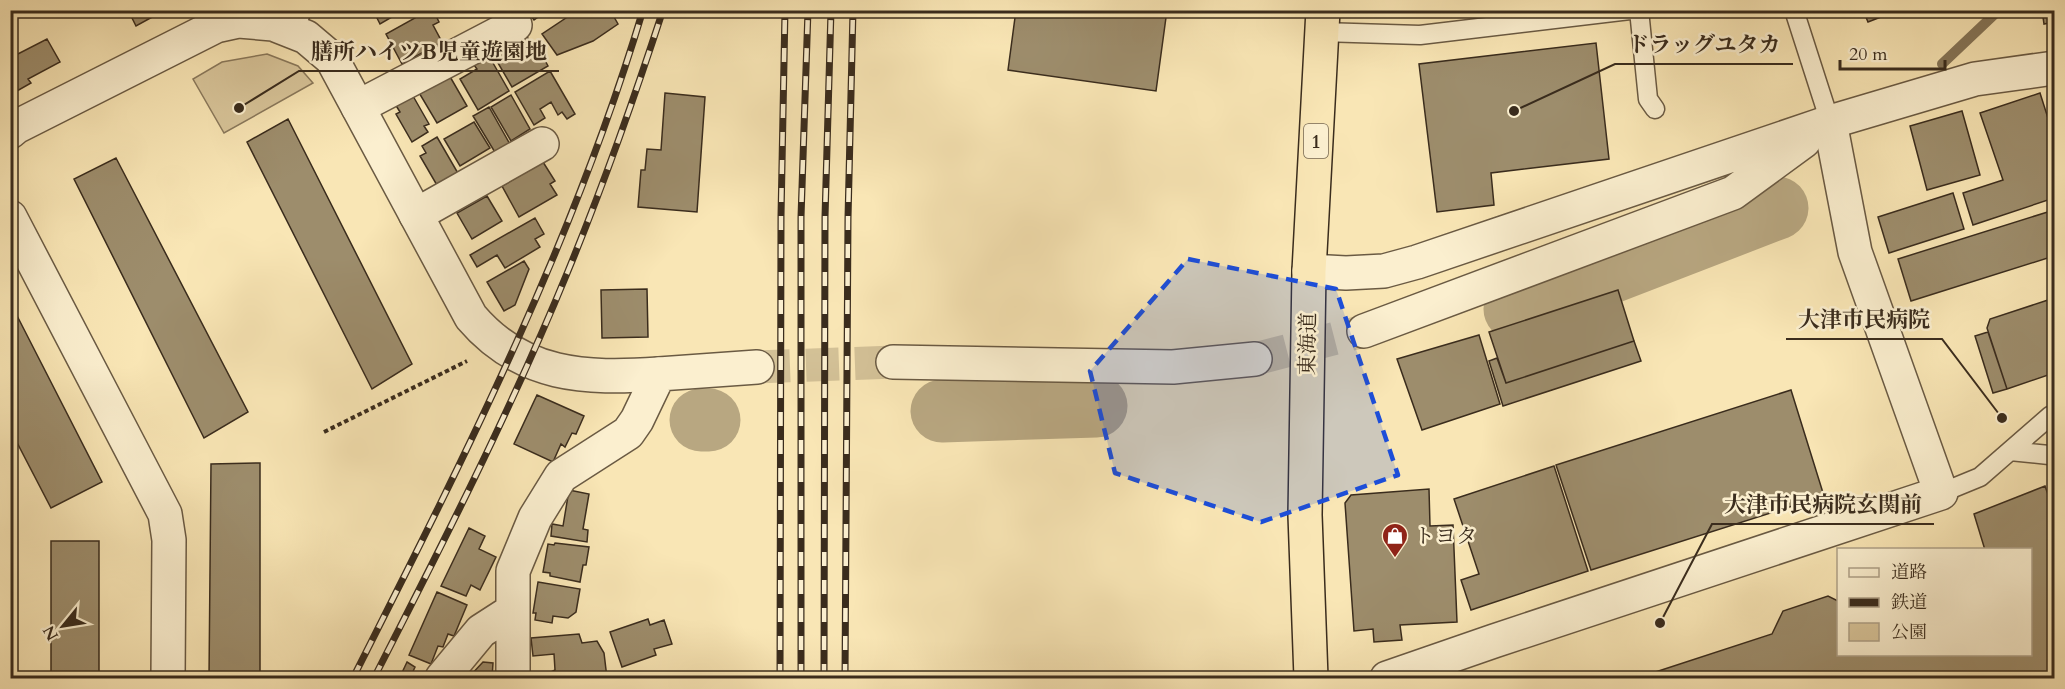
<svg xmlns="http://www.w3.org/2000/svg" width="2065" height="689" font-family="Cardo,'Noto Serif JP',serif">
	<rect width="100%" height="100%" fill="#f9e6b5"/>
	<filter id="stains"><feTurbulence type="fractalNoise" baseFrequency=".00333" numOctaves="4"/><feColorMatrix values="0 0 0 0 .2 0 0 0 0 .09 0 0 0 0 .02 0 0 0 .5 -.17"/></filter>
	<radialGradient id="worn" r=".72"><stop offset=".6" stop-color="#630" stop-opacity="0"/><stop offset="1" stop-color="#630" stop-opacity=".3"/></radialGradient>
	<path fill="#d9c69b" stroke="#8a795c" stroke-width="1.5" d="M267 54 298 66 313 83 224 133 193 79 222 62Z"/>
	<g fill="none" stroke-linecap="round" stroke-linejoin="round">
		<path stroke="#867659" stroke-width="10" d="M1942 64 1999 10"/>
		<path stroke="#b8a781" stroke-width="63" d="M1515 309 1777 208
			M942 411 1096 406
			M701 420H709"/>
	</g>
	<path fill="#9d8d6c" stroke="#3a2c1d" stroke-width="1.5" d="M128 10H165L136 26Z
		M373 10H404L380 24Z
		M424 10H433L439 22 433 25 442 42 402 64 386 34 415 18 414 16Z
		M527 10H548L534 20Z
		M578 10H610L618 24 593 41 557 55 542 34Z
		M1016 10H1167L1156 91 1008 70Z
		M1863 10H1899L1868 22Z
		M2042 10H2054V22L2044 24Z
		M524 32 534 48 537 46 548 66 512 87 491 51Z
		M47 39 60 62 28 79 31 83 10 95V58Z
		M1596 43 1609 159 1491 173 1494 205 1437 212 1419 64Z
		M489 56 509 91 478 110 460 79 477 69 474 65Z
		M445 68 467 106 437 123 415 86Z
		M550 71 575 114 567 119 562 112 558 115 551 102 540 109 545 118 534 125 515 92Z
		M409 89 429 124 424 126 428 132 412 142 396 114 400 112 392 99Z
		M665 93 705 97 697 212 638 207 641 170H645L647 149 661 150Z
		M2040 93 2054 137V198L1973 225 1963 193 2003 180 1980 113Z
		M511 95 530 129 511 141 491 107Z
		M489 107 511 146 496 154 473 116Z
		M1962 111 1980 175 1927 190 1910 126Z
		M288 119 412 364 372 389 247 142Z
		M474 122 490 148 460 166 444 139Z
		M437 137 459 175 438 187 420 156 426 153 422 146Z
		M116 158 248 412 204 438 74 179Z
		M543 162 555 181 550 184 557 195 519 217 502 186Z
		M1953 193 1964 229 1889 253 1878 217Z
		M487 196 502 221 472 239 457 213Z
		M2054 210V256L1911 301 1898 259Z
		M535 218 544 234 535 239 540 247 505 268 497 255 477 267 470 255Z
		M524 261 529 269 515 305 504 311 487 282Z
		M647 289 648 337 602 338 601 290Z
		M1618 290 1634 341 1506 383 1489 332Z
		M2048 300 2054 320V345H2052L2054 351V373L2007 389 1987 328 1990 319Z
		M10 302 102 482 51 508 10 429Z
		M1988 332 2007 389 1993 393 1975 336Z
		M1479 335 1500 404 1422 430 1397 359Z
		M1634 341 1641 361 1503 406 1489 361 1497 358 1506 383Z
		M1791 390 1824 496 1591 570 1556 465Z
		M537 395 584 416 576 434 572 433 565 447 561 444 553 462 514 444Z
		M260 463V678H209L211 464Z
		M1554 466 1588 571 1471 610 1461 580 1479 574 1454 499Z
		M2045 486 2052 506 2054 505V678H1637L1772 634 1783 611 1828 596 1838 601V654H2030V550H1985L1974 514Z
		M1429 489 1430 526 1453 525 1457 622 1400 625 1402 640 1374 642 1373 629 1354 631 1345 503 1351 495Z
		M569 490 589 494 583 529 588 530 587 542 551 536 552 524 563 526Z
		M469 528 485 536 479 549 496 557 480 590 471 585 466 596 441 586Z
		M51 541H99V678H51Z
		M555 543 589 547 586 565H583L580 582 550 576V573L543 572 548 544 554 545Z
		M538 582 580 589 576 612 568 618 553 616 552 623 535 620 536 613H533Z
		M437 592 467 605 454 636 448 634 443 647 438 646 431 664 409 655Z
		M648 619 650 625 664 620 672 644 654 649 656 655 622 667 610 632Z
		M579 634 582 643 597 641 604 653 607 678H547V674L555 670 554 654 533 656 531 638Z
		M407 662 415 667 410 678H402L400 677Z
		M483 662 493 663 492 678H468Z"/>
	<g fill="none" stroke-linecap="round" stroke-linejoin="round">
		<path stroke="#d3c197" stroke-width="33" stroke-dasharray="33 16" stroke-linecap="butt" d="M1255 359 1364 331
			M757 367 893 362"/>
		<defs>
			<path id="service" d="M1639 10 1648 99 1655 109
				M1794 10 1830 122
				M294 32 302 10
				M1321 32 1420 35 1630 10
				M2010 451 2049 455 2054 453
				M1941 493 1980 477 2050 416 2054 414"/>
			<path id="minor" d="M358 107 515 25
				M416 215 542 144
				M1309 271 1346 273 1384 271 1417 262 1830 122 1975 79 2054 68
				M1364 331 1733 193 1804 141
				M893 362 1173 367 1255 359
				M442 678 481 631 512 611
				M513 678V571L535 518 561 476 628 433 637 420 659 374 757 367"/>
			<path id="tertiary" d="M10 132 16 127 216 26 239 21 273 24 306 37 332 59 471 317C522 377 585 379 659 374
				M10 217 165 514 169 540 168 678
				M1387 678 1494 641 1941 493 1855 252 1830 122"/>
			<path id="trunk" d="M1311 678 1305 515 1309 271 1323 10"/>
		</defs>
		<use href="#service" stroke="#6a5a43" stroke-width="21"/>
		<use href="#minor" stroke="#6a5a43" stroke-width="36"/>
		<use href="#tertiary" stroke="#6a5a43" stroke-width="36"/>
		<use href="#trunk" stroke="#3a2c1d" stroke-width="36"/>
		<path stroke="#3a2c1d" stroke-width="4" stroke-dasharray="4.5 3" stroke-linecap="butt" d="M324 432 467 361
			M2050 481 2054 494"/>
		<use href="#service" stroke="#fbefcf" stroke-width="18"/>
		<use href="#minor" stroke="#fbefcf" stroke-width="33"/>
		<use href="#tertiary" stroke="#fbefcf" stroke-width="33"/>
		<use href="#trunk" stroke="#f9e6b5" stroke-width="33"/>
		<defs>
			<path id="rail" d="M353 678C462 462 573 244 643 10
				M374 678C442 545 511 410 568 271 603 186 634 99 663 10
				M780 678 781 216 785 10
				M801 678V217L808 10
				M824 678 825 217 831 10
				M845 678 848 218 853 10"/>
		</defs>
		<use href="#rail" stroke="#3a2c1d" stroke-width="7"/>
		<use href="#rail" stroke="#fbefcf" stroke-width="4.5" stroke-dasharray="14" stroke-linecap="butt"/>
	</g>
	<path fill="#1d4ed8" fill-opacity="0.2" stroke="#1d4ed8" stroke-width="4.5" stroke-dasharray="12 8" stroke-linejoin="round" d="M1188 259 1336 289 1398 475 1261 522 1115 473 1090 371Z"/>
	<defs>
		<symbol id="shop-pin" viewBox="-11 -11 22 30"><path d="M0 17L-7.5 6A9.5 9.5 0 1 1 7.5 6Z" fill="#8f2418" stroke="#fbefcf"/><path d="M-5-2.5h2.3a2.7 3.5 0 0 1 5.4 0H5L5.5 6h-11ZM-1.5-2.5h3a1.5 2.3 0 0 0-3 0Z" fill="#fff"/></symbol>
	</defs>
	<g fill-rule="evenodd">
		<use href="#shop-pin" x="1380" y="521" width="30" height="40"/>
	</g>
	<g text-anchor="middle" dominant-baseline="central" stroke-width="5" stroke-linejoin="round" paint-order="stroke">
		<rect fill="#fbefcf" stroke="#746652" stroke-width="1.5" x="1304" y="124" width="24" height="34" rx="4.5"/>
		<g font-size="20" font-weight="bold" fill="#3a2c1d">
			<text x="1316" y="141">1</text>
		</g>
		<g font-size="21" fill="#3a2c1d" stroke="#fbefcf">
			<text transform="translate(1308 344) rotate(-89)">東海道</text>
		</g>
		<g font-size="21" fill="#3a2c1d" stroke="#fbefcf" text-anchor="start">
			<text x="1414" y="536">トヨタ</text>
		</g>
	</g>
	<path fill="none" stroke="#3a2c1d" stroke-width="2" d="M1514 111L1615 64H1793M239 108L299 71H559M2002 418L1942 339H1786M1660 623L1712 524H1934"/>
	<g fill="#3a2c1d" stroke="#fbefcf" stroke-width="2">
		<circle cx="1514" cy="111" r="6"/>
		<circle cx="239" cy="108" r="6"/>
		<circle cx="2002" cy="418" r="6"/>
		<circle cx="1660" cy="623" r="6"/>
	</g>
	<g font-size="22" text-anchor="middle" font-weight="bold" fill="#3a2c1d" stroke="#fbefcf" stroke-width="5" stroke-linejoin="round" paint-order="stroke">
		<text x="1704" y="52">ドラッグユタカ</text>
		<text x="429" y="59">膳所ハイツB児童遊園地</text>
		<text x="1864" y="327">大津市民病院</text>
		<text x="1823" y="512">大津市民病院玄関前</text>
	</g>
	<rect width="2065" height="689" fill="none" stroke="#f9e6b5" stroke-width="36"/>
	<rect x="12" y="12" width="2041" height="665" fill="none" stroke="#3a2c1d" stroke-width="3"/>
	<rect x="18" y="18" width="2029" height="653" fill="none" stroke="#3a2c1d" stroke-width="1.5"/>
	<rect x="1837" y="548" width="195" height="108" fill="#fbefcf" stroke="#aea188" stroke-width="1.5"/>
	<rect x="1849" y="568" width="30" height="9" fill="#fbefcf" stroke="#aea188" stroke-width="1.5"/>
	<text x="1891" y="578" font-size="18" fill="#3a2c1d">道路</text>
	<rect x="1849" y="598" width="30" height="9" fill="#3a2c1d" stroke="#aea188" stroke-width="1.5"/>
	<text x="1891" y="608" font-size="18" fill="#3a2c1d">鉄道</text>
	<rect x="1849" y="623" width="30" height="18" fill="#d9c69b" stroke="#aea188" stroke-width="1.5"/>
	<text x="1891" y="638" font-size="18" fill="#3a2c1d">公園</text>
	<g transform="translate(63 626) rotate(240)" stroke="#fbefcf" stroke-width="4.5" paint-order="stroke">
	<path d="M0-4.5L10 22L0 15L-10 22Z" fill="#3a2c1d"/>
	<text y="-9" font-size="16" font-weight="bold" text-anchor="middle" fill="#3a2c1d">N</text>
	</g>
	<path d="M1840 60v9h105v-9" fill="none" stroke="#3a2c1d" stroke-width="3"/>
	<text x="1849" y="60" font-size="18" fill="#3a2c1d" stroke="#fbefcf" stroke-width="4.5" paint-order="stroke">20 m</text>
	<rect width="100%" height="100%" filter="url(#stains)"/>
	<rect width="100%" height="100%" fill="url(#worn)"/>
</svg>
